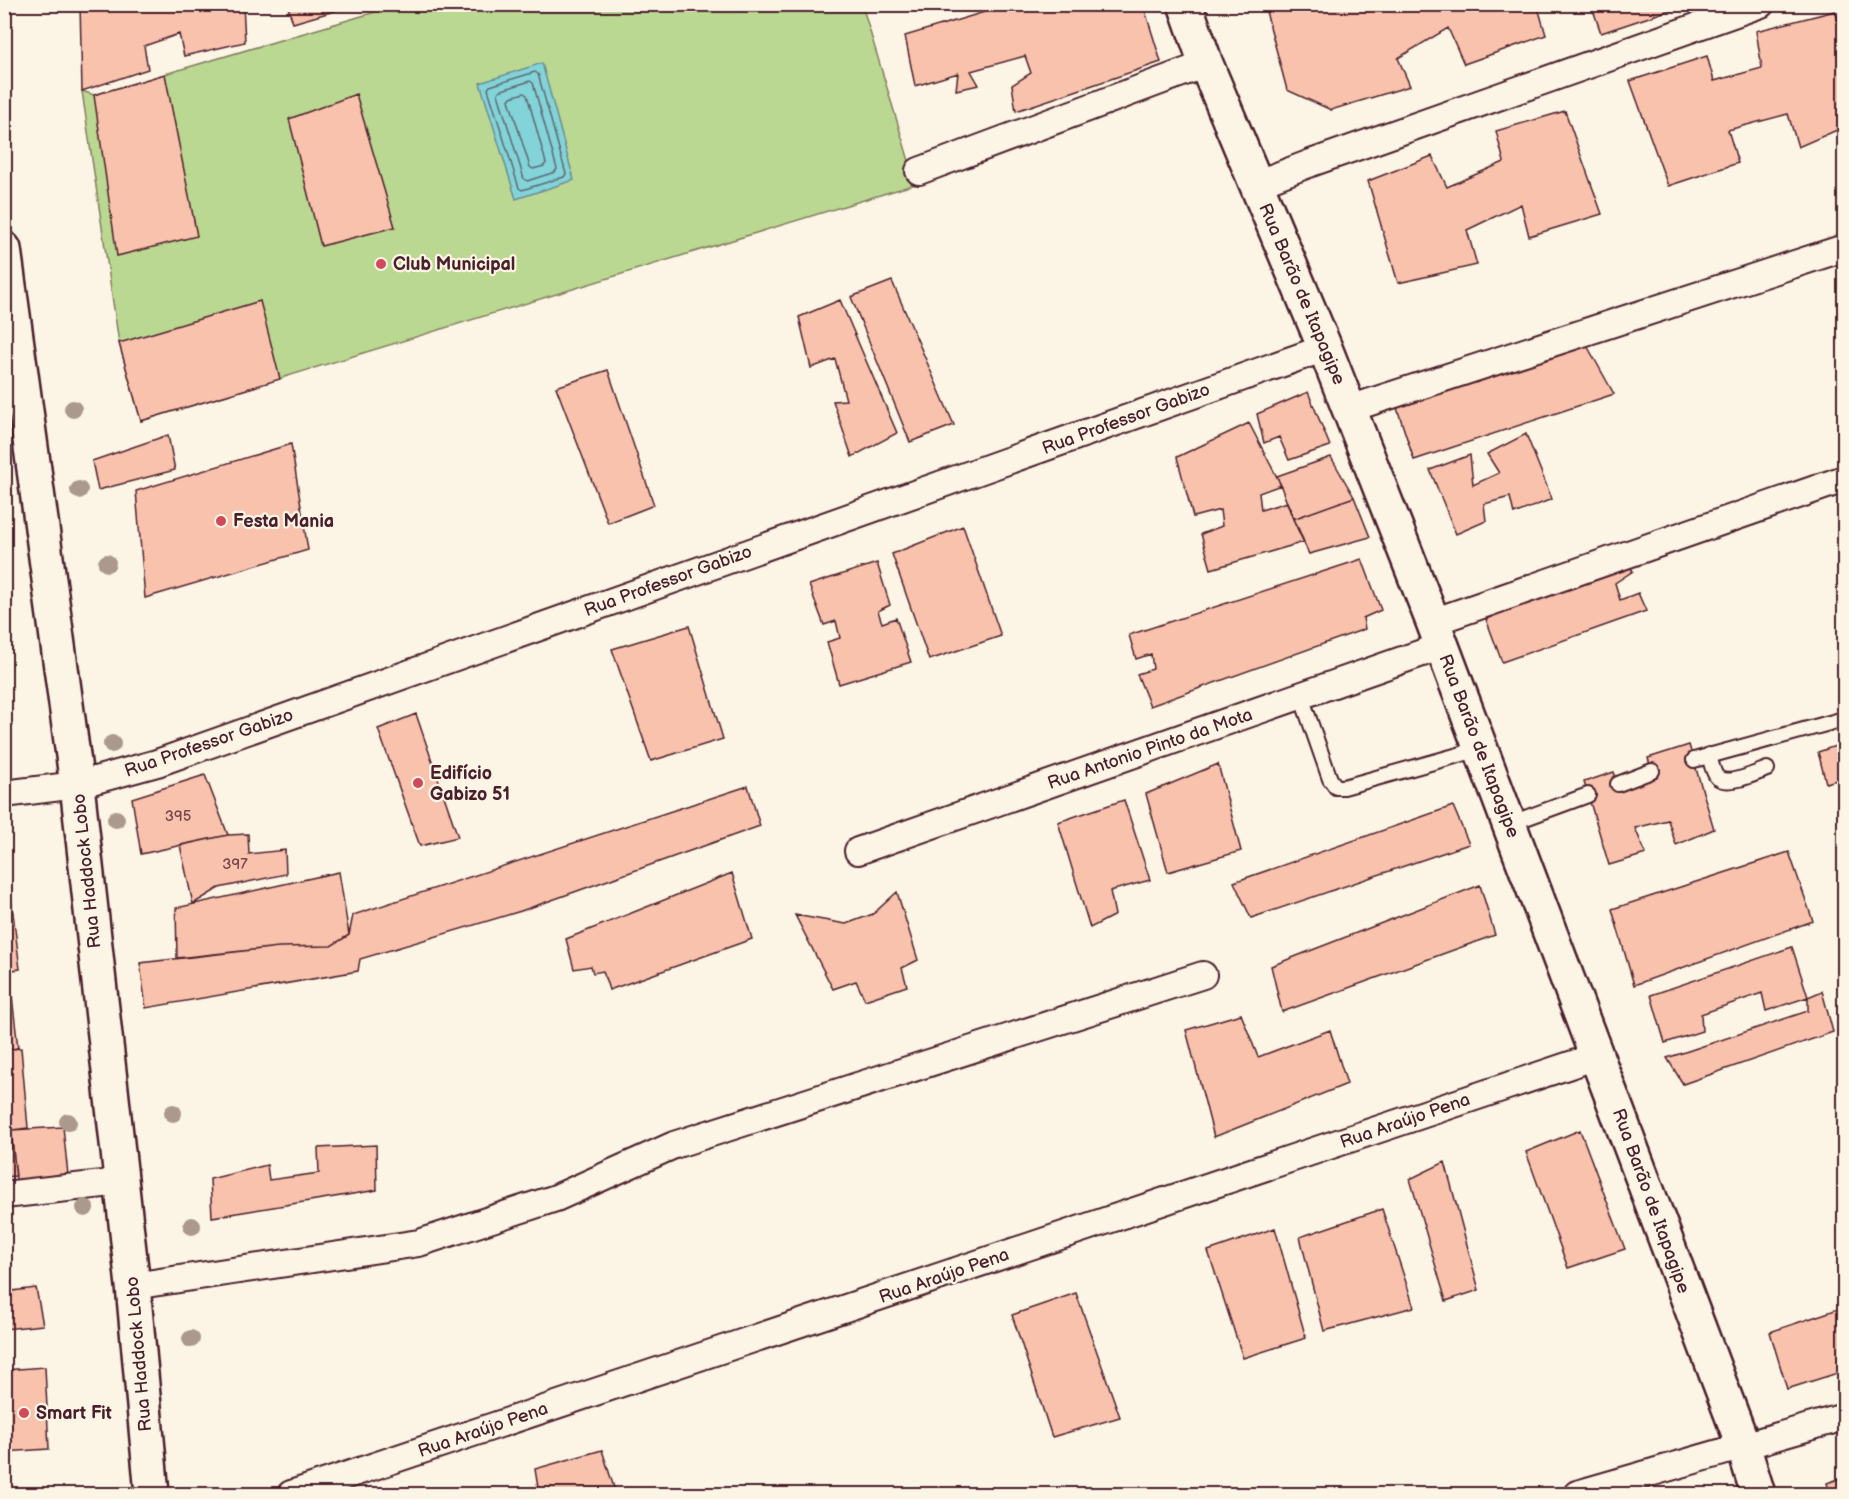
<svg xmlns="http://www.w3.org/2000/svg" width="1849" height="1499" font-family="'Balsamiq Sans',sans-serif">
	<rect width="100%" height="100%" fill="#fcf5e5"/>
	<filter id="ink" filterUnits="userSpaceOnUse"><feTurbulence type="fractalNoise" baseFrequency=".0167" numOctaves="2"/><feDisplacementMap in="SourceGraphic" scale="12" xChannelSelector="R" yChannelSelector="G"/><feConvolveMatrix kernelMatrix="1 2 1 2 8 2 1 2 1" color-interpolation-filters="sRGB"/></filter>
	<g filter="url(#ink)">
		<path fill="#bad891" stroke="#827c5e" stroke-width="1.5" d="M399 5H862L916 184 141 421 119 343 82 91 94 95Z"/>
		<path fill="#82d4d9" stroke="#6c8c93" stroke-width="1.5" d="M542 63 574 180 516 199 480 83Z"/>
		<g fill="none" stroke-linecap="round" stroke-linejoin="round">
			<path stroke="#606771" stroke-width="1.5" d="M535 72 538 74 566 174 564 177 522 190 519 188 488 89 490 86Z
				M530 81 533 83 557 169 555 172 527 181 524 179 498 94 499 91Z
				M524 93 527 95 546 163 544 166 533 169 530 167 509 100 511 97Z"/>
		</g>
		<path fill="#f9c2ad" stroke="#4a1f2b" stroke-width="1.5" d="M80 4H243L245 42 184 56 179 34 144 46 148 69 82 91Z
			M287 4H337L338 10 293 23Z
			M1011 4H1143L1161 62 1016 111 1012 85 1031 73 1025 56 971 71 979 85 956 90 958 73 915 86 905 36Z
			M1264 4H1537L1546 35 1464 64 1448 28 1398 58 1410 86 1331 110 1287 90Z
			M1591 4H1681L1682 6 1601 33Z
			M1835 11 1844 37V127L1798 147 1788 114 1728 130 1738 163 1668 186 1630 81 1707 56 1714 81 1762 68 1756 31Z
			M165 74 197 236 117 256 94 95Z
			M356 94 395 227 321 246 289 119Z
			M1565 111 1602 214 1529 236 1521 204 1467 230 1477 265 1398 283 1368 181 1432 156 1447 187 1504 162 1496 131Z
			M892 281 954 425 910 442 851 297Z
			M840 300 897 433 852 457 833 401 846 400 835 359 811 368 799 317Z
			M260 301 280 379 141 421 119 343Z
			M1585 342 1614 394 1414 460 1397 408Z
			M608 370 654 505 608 523 556 387Z
			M1308 392 1330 446 1289 460 1279 437 1264 443 1257 414Z
			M1249 423 1281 485 1259 493 1261 510 1287 502 1304 542 1211 569 1201 534 1222 526 1220 510 1193 517 1177 457Z
			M1526 434 1552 499 1514 514 1510 497 1484 504 1486 521 1456 534 1430 470 1470 455 1473 485 1499 473 1487 454Z
			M168 435 175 470 98 490 92 461Z
			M291 444 308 550 145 598 136 491Z
			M1331 457 1354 497 1293 519 1277 476Z
			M1354 497 1370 537 1309 554 1293 519Z
			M963 526 1001 636 929 660 892 554Z
			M1362 559 1381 610 1363 618 1365 629 1150 706 1137 674 1153 669 1151 654 1136 659 1129 635Z
			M1627 562 1633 571 1615 583 1620 600 1638 593 1646 611 1502 662 1486 619Z
			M877 563 890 605 878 611 882 623 896 618 911 662 839 684 827 642 840 638 836 621 824 625 809 585Z
			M689 626 723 739 651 761 612 649Z
			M416 714 458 837 420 846 378 729Z
			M1844 743V778L1826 783 1818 752Z
			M1689 745 1714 829 1676 845 1668 820 1635 828 1646 854 1609 865 1584 782 1614 772 1620 790 1653 777 1648 758Z
			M1218 764 1241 851 1168 872 1146 794Z
			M205 775 228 835 141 854 132 798Z
			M748 786 760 826 521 911 360 959 358 971 146 1008 140 963 279 947 331 946 349 935 353 915Z
			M1124 800 1150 880 1110 891 1115 915 1090 928 1058 822Z
			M1453 806 1469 844 1251 918 1234 882Z
			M248 834 249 854 285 850 286 874 219 888 193 904 180 845 228 835Z
			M1789 852 1813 921 1634 985 1612 909Z
			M4 855 6 857 20 969 4 971Z
			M339 872 349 935 331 946 279 947 177 958 176 908Z
			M732 873 752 939 609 990 603 971 593 973 591 966 574 969 566 939Z
			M1480 885 1495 935 1282 1012 1271 966Z
			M897 892 918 960 902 968 907 986 865 1000 856 981 833 989 795 915 846 924 873 914Z
			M1792 947 1808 997 1766 1011 1762 993 1701 1014 1702 1031 1665 1043 1651 995Z
			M9 970 18 1048 4 1050V971Z
			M1822 991 1833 1032 1683 1084 1667 1058 1808 1011V997Z
			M1241 1014 1258 1057 1330 1030 1347 1084 1214 1137 1186 1030Z
			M21 1048 28 1128 4 1131V1050Z
			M63 1127 68 1175 16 1180 11 1130Z
			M11 1130 16 1176 4 1177V1131Z
			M1580 1130 1625 1249 1568 1268 1526 1152Z
			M376 1145 377 1190 212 1217 210 1179 267 1165 269 1180 319 1173 318 1148Z
			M1445 1162 1479 1290 1446 1301 1410 1179Z
			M1382 1209 1414 1307 1324 1331 1300 1237Z
			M1275 1228 1306 1338 1243 1358 1208 1251Z
			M36 1288 43 1325 4 1329V1292Z
			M1076 1293 1120 1417 1052 1437 1012 1315Z
			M1844 1307V1371L1787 1389 1770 1332Z
			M45 1367 49 1449 4 1452V1370Z
			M602 1450 616 1494H539L535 1469Z
			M1844 1477V1494H1830L1827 1483Z"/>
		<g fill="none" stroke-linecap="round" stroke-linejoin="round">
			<defs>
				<path id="lane" d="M1301 696 1330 779 1336 787H1344L1480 749
					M1709 755C1711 762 1713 773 1717 777 1727 787 1756 773 1767 769
					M1694 760 1844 719
					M1618 784 1652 771
					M1509 824 1588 795"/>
				<path id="street" d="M919 171 1206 64
					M1256 184 1311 163 1761 4
					M1349 409 1844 248
					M1433 622 1844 479
					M4 794 77 785 157 763 1325 348
					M858 851 1442 646
					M4 1195 121 1182
					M133 1286 419 1243 556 1198 674 1145 1203 975
					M291 1494 1597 1056
					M1577 1494 1844 1417"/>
				<path id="secondary" d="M1185 4 1206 64 1325 348 1433 622 1743 1445 1758 1494
					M4 249 77 785 133 1286 152 1494"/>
			</defs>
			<use href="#lane" stroke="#4a1f2b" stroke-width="18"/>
			<use href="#street" stroke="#4a1f2b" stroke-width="30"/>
			<use href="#secondary" stroke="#4a1f2b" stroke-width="38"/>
			<use href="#lane" stroke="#fcf5e5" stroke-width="14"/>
			<use href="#street" stroke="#fcf5e5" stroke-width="26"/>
			<use href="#secondary" stroke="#fcf5e5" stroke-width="33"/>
		</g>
		<g fill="#aa998c">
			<circle cx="73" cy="409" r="9"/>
			<circle cx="79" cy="490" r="9"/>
			<circle cx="107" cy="563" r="9"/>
			<circle cx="112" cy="744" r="9"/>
			<circle cx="116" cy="819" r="9"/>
			<circle cx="173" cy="1113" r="9"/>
			<circle cx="68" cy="1122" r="9"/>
			<circle cx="85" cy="1208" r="9"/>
			<circle cx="192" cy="1226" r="9"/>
			<circle cx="191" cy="1339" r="9"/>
		</g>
	</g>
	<g fill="#d1495b" stroke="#fcf5e5" stroke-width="2">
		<circle cx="381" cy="264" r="6"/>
		<circle cx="221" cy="521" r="6"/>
		<circle cx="418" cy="783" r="6"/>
		<circle cx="24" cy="1413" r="6"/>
	</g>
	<g text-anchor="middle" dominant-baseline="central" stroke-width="4.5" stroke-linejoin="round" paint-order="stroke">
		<g font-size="15" fill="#76484c">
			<text x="178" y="816">395</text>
			<text x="235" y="864">397</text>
		</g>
		<g font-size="18" font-weight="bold" fill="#4a1f2b" stroke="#fcf5e5" text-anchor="start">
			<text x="393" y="264">Club Municipal</text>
			<text x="233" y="521">Festa Mania</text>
			<text x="430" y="773">Edifício<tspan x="430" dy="21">Gabizo 51</tspan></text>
			<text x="36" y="1413">Smart Fit</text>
		</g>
		<g font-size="18" fill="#4a1f2b" stroke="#fcf5e5">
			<text transform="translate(1302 294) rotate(67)">Rua Barão de Itapagipe</text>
			<text transform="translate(1126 419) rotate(-20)">Rua Professor Gabizo</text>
			<text transform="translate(668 581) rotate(-20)">Rua Professor Gabizo</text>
			<text transform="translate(209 743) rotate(-19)">Rua Professor Gabizo</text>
			<text transform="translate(1479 746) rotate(69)">Rua Barão de Itapagipe</text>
			<text transform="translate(1150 749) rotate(-19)">Rua Antonio Pinto da Mota</text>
			<text transform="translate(87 871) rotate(-96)">Rua Haddock Lobo</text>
			<text transform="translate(1405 1121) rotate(-19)">Rua Araújo Pena</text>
			<text transform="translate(1651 1201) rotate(70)">Rua Barão de Itapagipe</text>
			<text transform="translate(944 1276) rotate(-19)">Rua Araújo Pena</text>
			<text transform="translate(139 1354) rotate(-95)">Rua Haddock Lobo</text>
			<text transform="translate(483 1430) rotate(-19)">Rua Araújo Pena</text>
		</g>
	</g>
	<rect width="1849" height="1499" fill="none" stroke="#fcf5e5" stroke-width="24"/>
	<rect x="12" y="12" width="1825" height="1475" fill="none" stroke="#4a1f2b" stroke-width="2" filter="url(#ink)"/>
</svg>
